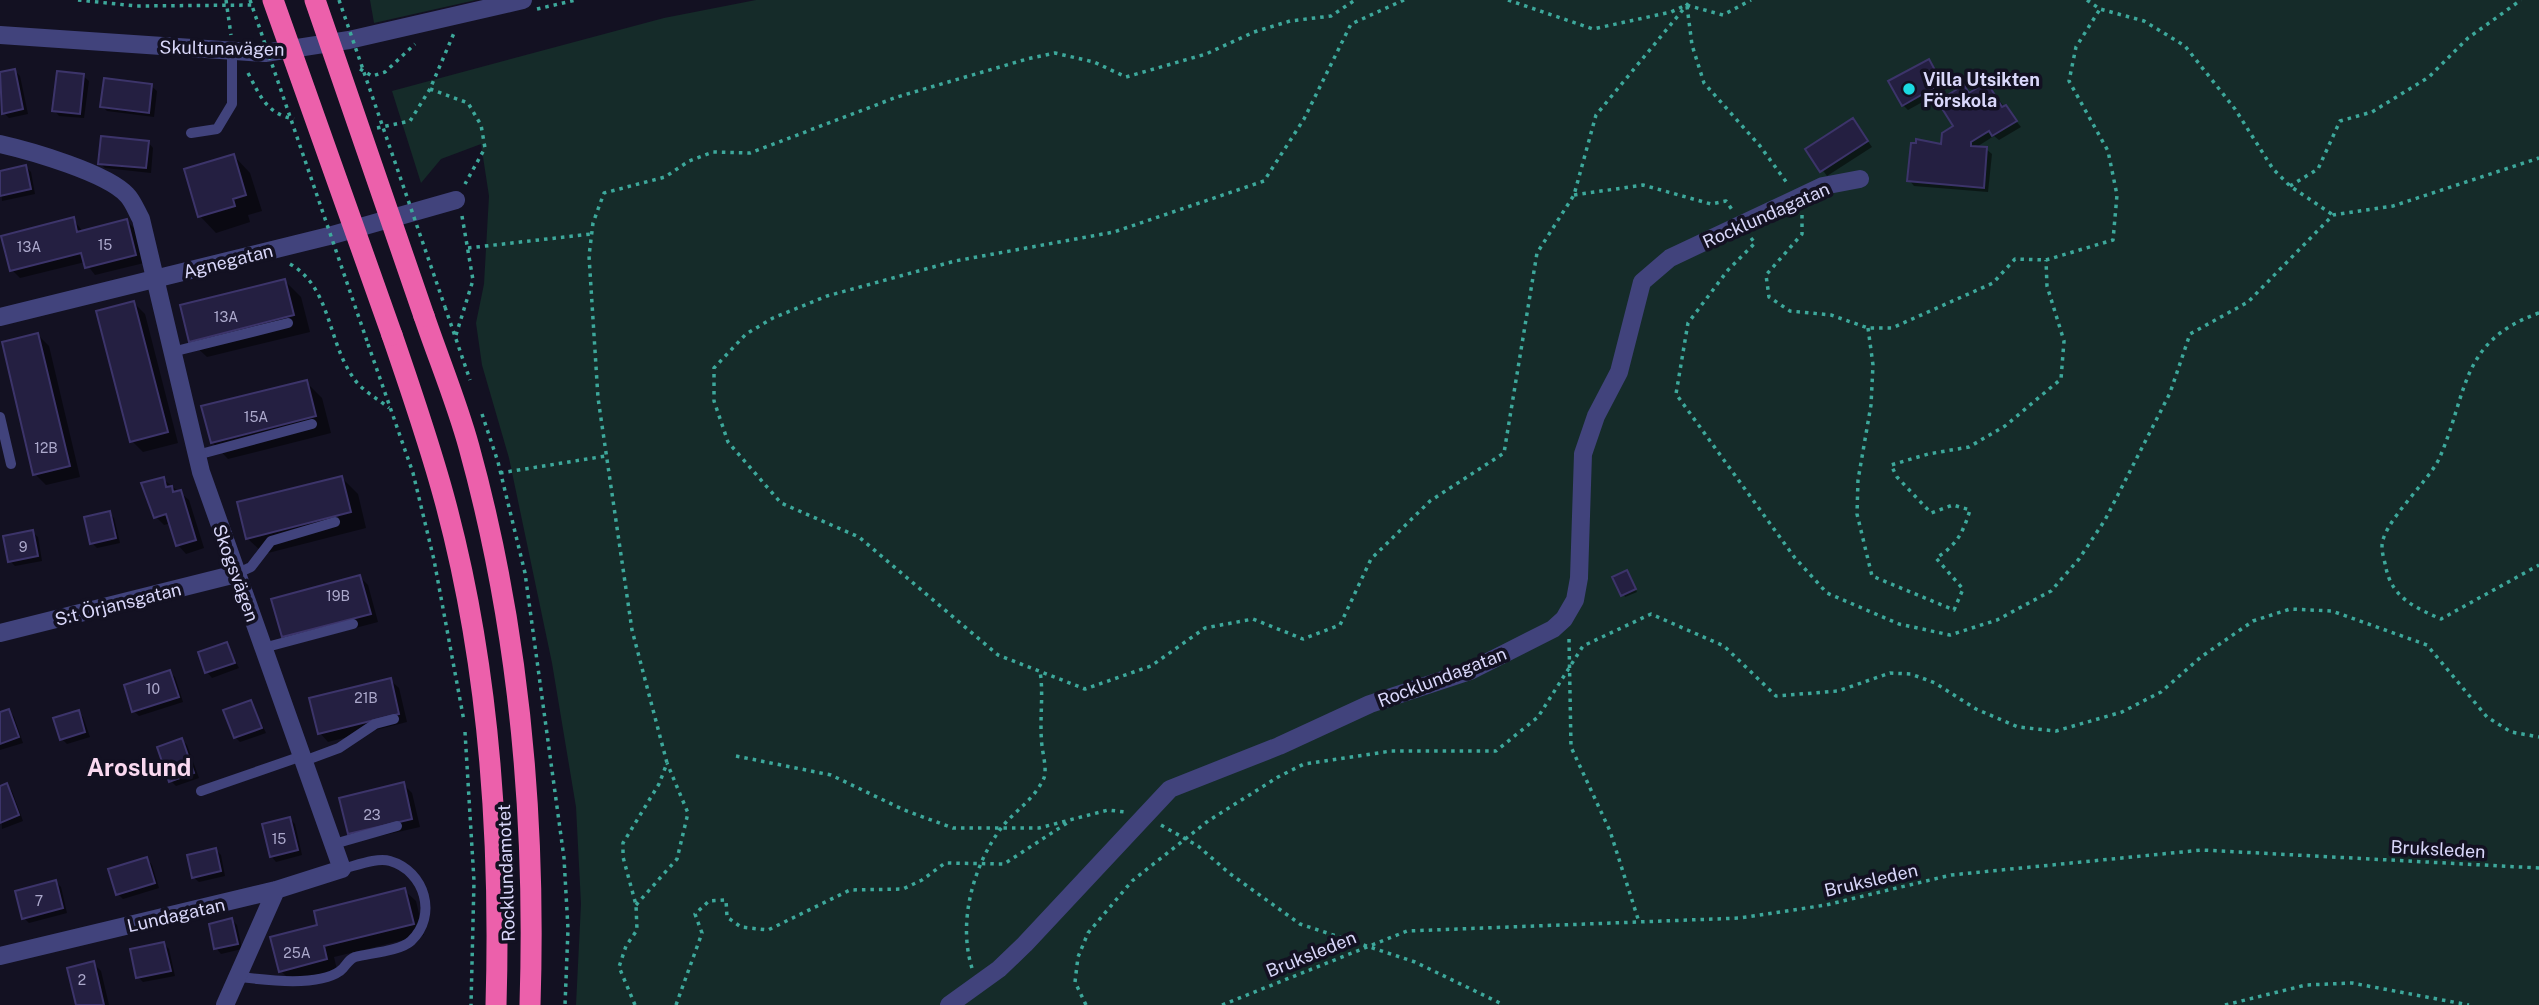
<svg xmlns="http://www.w3.org/2000/svg" width="2539" height="1005" font-family="'Public Sans',sans-serif">
	<rect width="100%" height="100%" fill="#131122"/>
	<path fill="#152b29" d="M370 0H476L374 23Z
		M756 0H2539V1005H576L581 904 576 807 552 663 509 458 482 365 476 323 484 284 489 196 481 144 441 159 421 183 392 91 664 18Z"/>
	<path fill="#0007" d="M1929 61 1946 89 1908 110 1903 105Z
		M15 71 20 76 28 114 9 118 4 113 0 74Z
		M83 76 89 81 84 118 59 116 54 110Z
		M1986 84 2021 127 1999 140 1994 136 1975 148 1986 149 1992 154 1988 192 1914 186 1909 180 1943 146 1956 127 1954 105 1964 87 1970 95Z
		M151 86 157 91 154 117 107 111 102 106Z
		M1853 120 1872 147 1827 176 1807 149Z
		M148 142 153 148 151 173 105 168 100 163Z
		M234 156 250 173 262 211 248 215 250 222 216 233 200 216Z
		M26 167 31 172 35 194 2 201 0 173Z
		M73 219 83 232 127 221 135 229 144 263 95 275 85 262 20 278 12 270Z
		M285 281 301 297 310 332 207 357 190 341Z
		M134 303 145 314 178 443 143 452 132 441Z
		M38 335 49 346 80 477 46 485 35 474Z
		M306 382 322 398 331 433 228 459 212 442Z
		M341 477 358 494 366 528 264 554 247 538Z
		M163 479 189 500 204 548 186 554 178 545 171 523 164 525 156 517Z
		M109 513 114 518 120 543 97 548 92 543Z
		M32 532 38 537 42 561 15 566 10 561Z
		M1628 574 1637 592 1625 597 1614 577Z
		M360 577 368 585 378 622 291 645 283 636Z
		M227 644 239 668 212 678 207 672Z
		M169 672 175 677 183 702 139 716 134 711Z
		M390 680 399 688 407 722 328 742 320 733Z
		M251 702 266 733 240 742 235 737Z
		M9 711 14 717 23 743 0 750V714Z
		M78 712 83 717 90 737 67 744 62 739Z
		M182 740 187 745 199 778 176 786 171 781Z
		M403 784 412 793 420 827 358 841 349 833Z
		M7 785 12 791 23 821 2 829 0 788Z
		M290 819 295 824 302 855 276 862 271 856Z
		M216 850 221 855 225 876 199 882 193 877Z
		M147 859 152 865 159 888 123 899 118 894Z
		M56 882 61 887 67 913 29 923 24 918Z
		M404 890 416 901 424 935 334 957 337 970 292 982 281 971 319 927Z
		M232 920 237 925 242 949 221 954 216 948Z
		M164 944 169 949 175 976 143 982 138 977Z
		M93 963 101 971 109 1005H78Z"/>
	<path fill="#241f41" stroke="#3c346a" stroke-width="2" d="M1929 59 1942 83 1902 106 1888 81Z
		M15 69 23 109 2 114 0 72Z
		M57 71 84 74 80 114 52 111Z
		M104 78 152 84 149 113 100 107Z
		M1987 82 2002 107 2006 105 2017 121 1992 136 1989 131 1971 142V146L1987 147 1984 188 1907 181 1911 143H1916V139L1941 144 1942 133 1953 126 1943 110 1952 104 1946 96 1964 85 1969 93Z
		M1853 118 1868 141 1820 172 1805 149Z
		M101 136 149 141 146 168 98 164Z
		M234 154 246 195 233 199 235 206 198 217 184 169Z
		M26 165 31 189 0 196V171Z
		M74 217 77 232 127 219 136 255 85 268 81 253 10 271 1 236Z
		M285 279 294 315 189 342 180 305Z
		M134 301 168 432 130 442 96 311Z
		M38 333 70 466 33 475 2 342Z
		M307 380 316 416 211 443 201 406Z
		M342 476 351 512 246 539 237 502Z
		M164 477 166 487 172 486 173 492 181 490 196 540 176 546 166 514 154 518 141 483Z
		M110 511 116 538 90 544 84 517Z
		M33 530 38 556 8 562 3 536Z
		M1627 570 1636 589 1621 596 1612 577Z
		M360 575 371 614 282 637 271 599Z
		M227 642 235 663 205 673 198 652Z
		M170 670 179 697 132 712 124 685Z
		M391 678 399 714 318 734 309 698Z
		M251 700 262 728 234 738 223 710Z
		M9 709 19 737 0 744V712Z
		M79 710 85 732 60 740 53 718Z
		M182 738 194 773 169 782 157 747Z
		M404 782 412 819 348 834 339 798Z
		M7 783 19 815 0 823V786Z
		M290 817 298 850 270 857 262 824Z
		M216 848 221 871 192 878 187 855Z
		M147 857 155 883 116 895 108 869Z
		M56 880 63 908 22 919 15 891Z
		M405 888 414 924 324 946 327 959 279 972 270 937 317 925 314 911Z
		M232 918 238 944 214 949 209 924Z
		M164 942 171 971 136 978 130 949Z
		M94 961 104 1005H76L67 968Z"/>
	<g fill="none" stroke-linecap="round" stroke-linejoin="round">
		<path stroke="#3da89b" stroke-width="3.5" stroke-dasharray="3.5 5" stroke-linecap="butt" d="M78 0 136 6 254 5
			M226 0 231 35
			M1404 0 1351 24 1304 119 1264 181 1114 232 955 261 827 296 773 318 746 334 714 368V401L728 442 781 503 859 537 998 655 1085 689 1151 666 1205 628 1253 619 1303 639 1340 625 1371 559 1430 501 1504 453 1537 253 1574 195 1596 115 1691 0
			M1508 0 1593 29 1671 12 1686 5 1723 15 1751 0
			M2087 0 2100 9 2144 21 2185 46 2235 109 2273 169 2290 186 2333 215
			M1687 6 1692 45 1704 83 1760 146 1787 183
			M537 9 576 0
			M360 69 372 76 385 72 415 44
			M248 73C260 96 267 114 294 119
			M430 89 468 103 481 125 485 148 465 184
			M377 128 410 121 430 89 454 33
			M2290 186 2318 169 2340 121 2372 112 2429 77 2468 38 2521 0
			M1574 195 1643 185 1711 204 1726 201 1733 211
			M1802 215V234L1766 275 1769 297 1790 311 1831 315 1868 328H1892L1993 283 2015 259 2046 260 2113 240 2117 195 2108 151 2069 81 2076 47 2100 9
			M1751 238 1755 243 1728 270 1688 323 1676 394 1795 558 1827 593 1899 624 1950 635 1997 620 2051 591 2079 559 2105 520 2170 393 2190 334 2248 302 2333 215 2393 206 2539 158
			M468 248 591 234
			M290 264C332 288 327 343 355 380 363 391 378 399 389 408
			M445 307 470 380
			M2539 313C2459 341 2468 394 2439 459 2428 482 2381 524 2382 547 2382 554 2385 562 2386 568 2392 598 2416 608 2441 619L2539 565
			M1868 328 1873 365 1871 405 1858 480 1857 514 1872 576 1954 610 1963 589 1936 558C1956 546 1963 533 1970 510L1953 505 1931 513 1897 477 1891 465 1928 454 1969 447 2005 426 2061 379 2064 341 2047 286 2046 260
			M456 335 473 280 462 216
			M368 344 413 473 434 560 464 721
			M482 414 498 462 525 573 564 858 568 929 565 1005
			M500 473 606 456
			M1569 639 1571 747 1610 831 1639 922
			M465 732 474 881 471 1005
			M736 756 831 775 904 810 953 828H1039L1108 810 1125 812
			M1161 825 1198 846 1229 873 1300 924 1415 962 1504 1005
			M636 905 677 859 688 813 667 763
			M972 968C958 924 972 869 999 831 1013 811 1033 802 1044 778 1047 769 1043 755 1042 746 1039 720 1044 696 1040 671
			M635 1005 619 967 626 946 637 930 636 905 623 857V843L659 784 667 763 632 630 598 398 589 256 593 223 604 193 665 177 689 161 713 152 750 153 897 97 1027 59 1055 53 1094 62 1126 77 1206 54 1254 32 1290 21 1331 16 1355 0
			M676 1005 702 933 695 914 709 901 726 900 727 917 741 927 768 930 850 890 903 889 922 880 945 863 1004 864 1067 823
			M1086 1005 1075 982 1078 957 1088 933 1132 881 1208 821 1278 777 1304 764 1391 751H1496L1538 717 1583 646 1651 614 1724 646 1776 696 1838 691 1890 673 1911 674 1935 683 1976 709 2018 727 2056 731 2122 712 2161 692 2201 657 2253 621 2290 609 2332 611 2427 645 2487 717 2511 732 2539 737
			M1222 1005 1407 931 1740 918 1826 905 1951 875 2202 850 2539 868
			M2225 1005 2306 985 2352 983 2469 1005"/>
		<path stroke="#41437c" stroke-width="10" d="M191 133 217 129 232 104V52
			M172 352 288 323
			M0 417 11 464
			M197 455 312 424
			M236 574 251 567 271 541 335 522
			M263 648 353 624
			M304 761 339 748 375 724 394 719
			M201 791 302 756
			M334 844 397 826
			M240 977C265 980 318 987 340 971 346 967 347 960 355 957 371 953 400 951 411 941 438 916 425 871 390 861 377 857 355 866 342 869"/>
		<path stroke="#41437c" stroke-width="18" d="M0 144C31 151 107 173 127 195 133 201 137 212 141 219L201 472 342 869 276 890 0 956
			M0 317 329 236 456 200
			M0 633 236 574
			M225 1005 276 890
			M949 1005 999 969 1025 944 1170 789 1279 746 1370 704 1470 671 1553 629 1564 619 1575 600 1579 578 1583 454 1596 416 1619 372 1642 282 1670 258 1823 186 1860 179"/>
		<path stroke="#41437c" stroke-width="18" d="M0 35 265 53 349 40 523 0"/>
		<path stroke="#ec60ab" stroke-width="21" d="M424 316C439 360 457 403 469 447 519 628 536 818 530 1005
			M392 335C411 390 430 445 445 501 489 664 501 837 496 1005"/>
		<path stroke="#3da89b" stroke-width="3.5" stroke-dasharray="3.5 5" stroke-linecap="butt" d="M250 0 368 344
			M339 0 445 307"/>
		<path stroke="#ec60ab" stroke-width="21" d="M273 0 392 335
			M315 0 424 316"/>
	</g>
	<circle fill="#1bd9e2" stroke="#131122" stroke-width="2.5" cx="1909" cy="89" r="7"/>
	<g text-anchor="middle" dominant-baseline="central" stroke-width="7" stroke-linejoin="round" paint-order="stroke">
		<g font-size="14" fill="#aca9cc">
			<text x="105" y="245">15</text>
			<text x="29" y="247">13A</text>
			<text x="226" y="317">13A</text>
			<text x="256" y="417">15A</text>
			<text x="46" y="448">12B</text>
			<text x="23" y="547">9</text>
			<text x="338" y="596">19B</text>
			<text x="153" y="689">10</text>
			<text x="366" y="698">21B</text>
			<text x="372" y="815">23</text>
			<text x="279" y="839">15</text>
			<text x="39" y="901">7</text>
			<text x="297" y="953">25A</text>
			<text x="82" y="980">2</text>
		</g>
		<g font-size="18" fill="#d9d7fa" stroke="#131122">
			<text transform="translate(222 48) rotate(1)">Skultunavägen</text>
			<text transform="translate(1766 215) rotate(-24)">Rocklundagatan</text>
			<text transform="translate(228 261) rotate(-14)">Agnegatan</text>
			<text transform="translate(236 573) rotate(70)">Skogsvägen</text>
			<text transform="translate(118 604) rotate(-14)">S:t Örjansgatan</text>
			<text transform="translate(1442 677) rotate(-21)">Rocklundagatan</text>
			<text transform="translate(2438 849) rotate(3)">Bruksleden</text>
			<text transform="translate(506 873) rotate(-92)">Rocklundamotet</text>
			<text transform="translate(1871 880) rotate(-13)">Bruksleden</text>
			<text transform="translate(176 915) rotate(-13)">Lundagatan</text>
			<text transform="translate(1311 954) rotate(-22)">Bruksleden</text>
		</g>
		<g font-size="18" font-weight="bold" fill="#d9d7fa" stroke="#131122" text-anchor="start">
			<text x="1923" y="79">Villa Utsikten<tspan x="1923" dy="21">Förskola</tspan></text>
		</g>
		<g font-size="24" font-weight="bold" fill="#fad9f0" stroke="#131122">
			<text x="139" y="767">Aroslund</text>
		</g>
	</g>
</svg>
